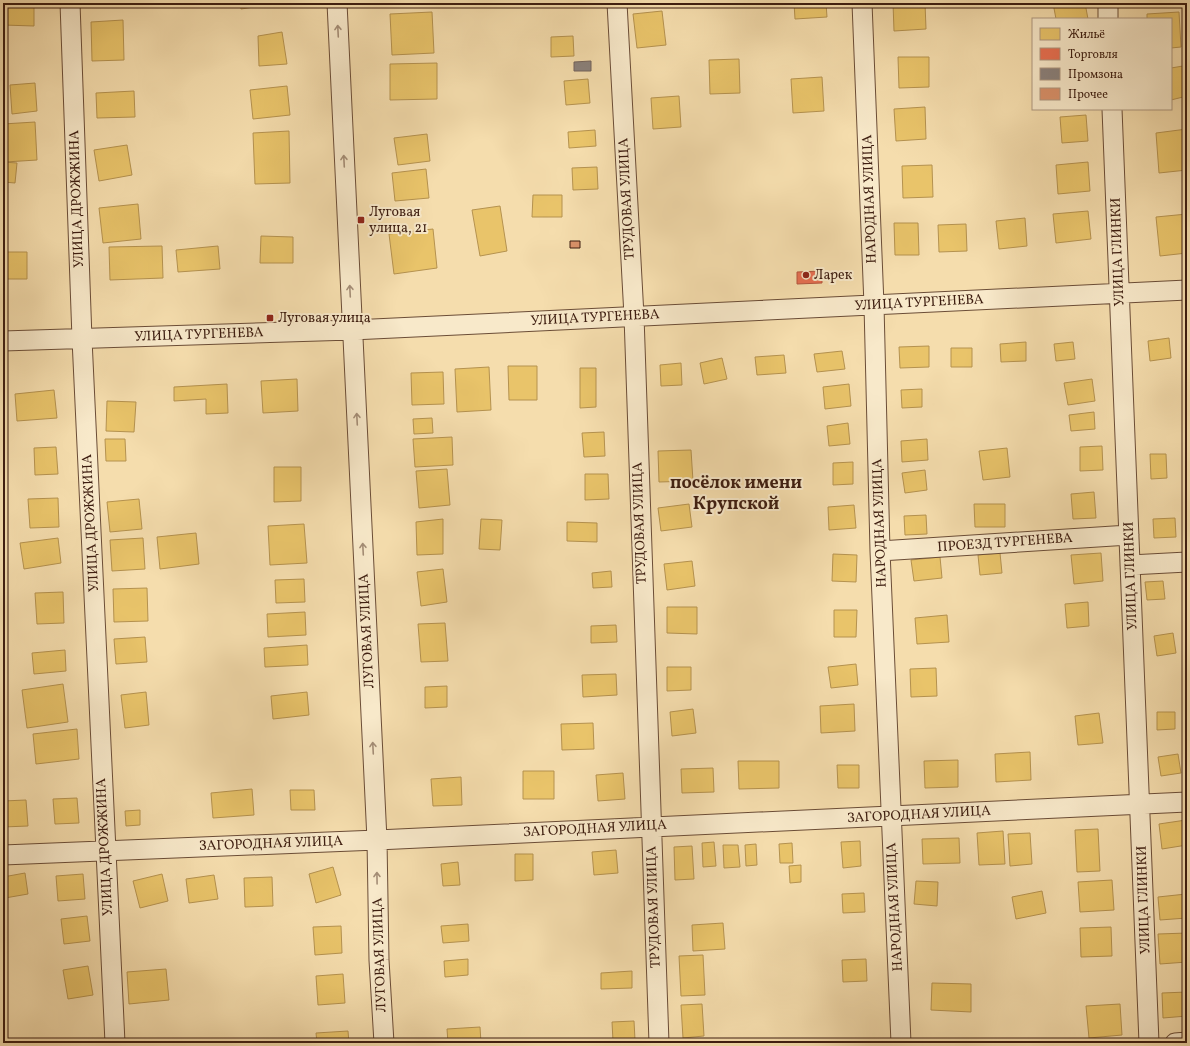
<svg xmlns="http://www.w3.org/2000/svg" width="1190" height="1046" font-family="Vollkorn,serif">
	<rect width="100%" height="100%" fill="#f5ddad"/>
	<filter id="stains"><feTurbulence type="fractalNoise" baseFrequency=".005" numOctaves="4"/><feColorMatrix values="0 0 0 0 .2 0 0 0 0 .09 0 0 0 0 .02 0 0 0 .5 -.17"/></filter>
	<radialGradient id="worn" r=".72"><stop offset=".6" stop-color="#630" stop-opacity="0"/><stop offset="1" stop-color="#630" stop-opacity=".3"/></radialGradient>
	<path fill="#e9c46a" stroke="#b5924f" d="M3 3H34V26L3 25Z
		M240 3H280L241 9Z
		M794 3H826L827 17 795 19Z
		M893 3H925L926 29 894 31Z
		M1053 3H1085L1088 19H1056Z
		M662 11 666 45 637 48 633 14Z
		M432 12 434 53 392 55 390 14Z
		M1179 12 1181 47 1171 48V19H1147V14Z
		M123 20 124 60 92 61 91 22Z
		M282 32 287 64 259 66 258 36Z
		M573 36 574 56 551 57V37Z
		M898 57H929V87L899 88Z
		M739 59 740 93 710 94 709 60Z
		M437 63V99L390 100V64Z
		M1183 66 1187 85V96L1171 100V68Z
		M822 77 824 111 793 113 791 79Z
		M588 79 590 103 566 105 564 81Z
		M35 83 37 111 12 114 10 85Z
		M287 86 290 115 253 119 250 90Z
		M134 91 135 117 97 118 96 93Z
		M679 96 681 127 653 129 651 98Z
		M925 107 926 139 896 141 894 109Z
		M1086 115 1088 141 1062 143 1060 117Z
		M35 122 37 160 5 162 3 124Z
		M1187 129V170L1159 173 1156 133Z
		M595 130 596 146 569 148 568 132Z
		M289 131 290 183 255 184 253 133Z
		M427 134 430 161 398 165 394 138Z
		M127 145 132 175 99 181 94 150Z
		M3 162 17 163 15 183 3 182Z
		M1088 162 1090 191 1058 194 1056 165Z
		M932 165 933 197 903 198 902 166Z
		M597 167 598 189 573 190 572 168Z
		M426 169 429 198 395 201 392 173Z
		M533 195H562V217H532Z
		M138 204 141 239 103 243 99 208Z
		M500 206 507 251 480 256 472 210Z
		M1088 211 1091 239 1056 243 1053 214Z
		M1187 214V253L1160 256 1156 217Z
		M1025 218 1027 246 999 249 996 221Z
		M894 223H918L919 255H895Z
		M966 224 967 251 939 252 938 225Z
		M433 229 437 268 394 274 389 234Z
		M261 236 293 237V263H260Z
		M162 246 163 278 110 280 109 247Z
		M218 246 220 269 178 272 176 250Z
		M3 252H27V279H3Z
		M1169 338 1171 358 1150 361 1148 341Z
		M1026 342V361L1001 362 1000 344Z
		M1073 342 1075 359 1056 361 1054 344Z
		M929 346V367L900 368 899 347Z
		M951 348H972V367H951Z
		M842 351 845 369 817 372 814 354Z
		M784 355 786 373 757 375 755 357Z
		M722 358 727 379 704 384 700 363Z
		M681 363 682 385 661 386 660 365Z
		M508 366H537V400H509Z
		M489 367 491 410 457 412 455 369Z
		M580 368H596V407L580 408Z
		M443 372 444 404 412 405 411 373Z
		M297 379 298 411 263 413 261 381Z
		M1092 379 1095 401 1068 405 1064 383Z
		M227 384 228 413 206 414V399L174 401V387Z
		M849 384 851 406 825 409 823 387Z
		M922 389V407L902 408 901 390Z
		M54 390 57 418 17 421 15 394Z
		M107 401 136 402 134 432 106 431Z
		M1094 412 1095 429 1071 431 1069 415Z
		M432 418 433 433 414 434 413 419Z
		M848 423 850 444 829 446 827 426Z
		M604 432 605 456 584 457 582 433Z
		M452 437 453 465 415 467 413 439Z
		M105 439H125L126 461H106Z
		M927 439 928 460 902 462 901 441Z
		M1102 446 1103 470 1080 471V447Z
		M56 447 58 474 35 475 34 448Z
		M1007 448 1010 477 983 480 979 451Z
		M691 450 693 481 659 482 658 451Z
		M1150 454H1166L1167 478 1151 479Z
		M853 462V484L833 485V463Z
		M274 467H301V501L274 502Z
		M447 469 450 505 419 508 416 471Z
		M925 470 927 490 905 493 902 473Z
		M585 474H608L609 499 585 500Z
		M1094 492 1096 518 1073 519 1071 494Z
		M58 498 59 527 30 528 28 499Z
		M139 499 142 529 110 532 107 502Z
		M689 504 692 527 661 531 658 508Z
		M974 504H1005V527H975Z
		M854 505 856 528 829 530 828 507Z
		M926 515 927 534 905 535 904 516Z
		M1175 518 1176 537 1154 538 1153 519Z
		M443 519V554L417 555 416 522Z
		M481 519 502 520 500 550 479 549Z
		M567 522 597 523V542L567 541Z
		M304 524 307 563 270 565 268 526Z
		M196 533 199 564 160 569 157 537Z
		M58 538 61 563 24 569 20 543Z
		M143 538 145 569 112 571 110 540Z
		M1000 553 1002 573 980 575 978 555Z
		M1101 553 1103 581 1074 584 1071 555Z
		M833 554 857 555 856 582 832 581Z
		M940 557 942 578 914 581 911 560Z
		M692 561 695 586 667 590 664 564Z
		M443 569 447 602 421 606 417 572Z
		M611 571 612 587 593 588 592 573Z
		M304 579 305 602 276 603 275 580Z
		M1163 581 1165 599 1147 600 1145 582Z
		M147 588 148 621 114 622 113 589Z
		M63 592 64 623 37 624 35 593Z
		M1088 602 1089 626 1067 628 1065 604Z
		M667 607H697V634L667 633Z
		M834 610H857L856 637H834Z
		M305 612 306 635 268 637 267 614Z
		M947 615 949 642 917 644 915 618Z
		M445 623 448 661 421 662 418 624Z
		M616 625 617 642 591 643V626Z
		M1173 633 1176 653 1157 656 1154 636Z
		M145 637 147 662 116 664 114 639Z
		M307 645 308 665 265 667 264 648Z
		M65 650 66 671 34 674 32 653Z
		M856 664 858 685 831 688 828 667Z
		M667 667H691V690L667 691Z
		M936 668 937 696 911 697 910 669Z
		M616 674 617 695 583 697 582 675Z
		M63 684 68 722 27 728 22 690Z
		M447 686V707L425 708V687Z
		M146 692 149 725 125 728 121 695Z
		M307 692 309 715 273 719 271 696Z
		M854 704 855 731 821 733 820 706Z
		M693 709 696 733 672 736 670 712Z
		M1157 712H1175V729L1157 730Z
		M1099 713 1103 743 1078 745 1075 716Z
		M593 723 594 749 562 750 561 724Z
		M77 729 79 759 36 764 33 734Z
		M1030 752 1031 780 996 782 995 754Z
		M1178 754 1181 773 1161 776 1158 757Z
		M958 760V787L925 788 924 761Z
		M738 761H779V788L739 789Z
		M837 765H859V788H838Z
		M713 768 714 792 682 793 681 769Z
		M523 771H554V799H523Z
		M623 773 625 799 598 801 596 775Z
		M461 777 462 805 433 806 431 779Z
		M252 789 254 815 213 818 211 793Z
		M290 790H314L315 810H291Z
		M77 798 79 823 55 824 53 799Z
		M26 800 28 826 3 827V801Z
		M140 810V825L126 826 125 811Z
		M1186 820 1187 845 1162 849 1159 824Z
		M1098 829 1100 871 1077 872 1075 830Z
		M1003 831 1005 864 979 865 977 833Z
		M1030 833 1032 864 1010 866 1008 834Z
		M959 838 960 863 923 864 922 839Z
		M860 841 861 866 843 868 841 842Z
		M714 842 716 866 703 867 702 843Z
		M792 843 793 863H780L779 844Z
		M756 844 757 865 746 866 745 845Z
		M723 845H738L740 867 724 868Z
		M692 846 694 879 675 880 674 847Z
		M616 850 618 873 594 875 592 852Z
		M515 854H533V880L515 881Z
		M458 862 460 885 443 886 441 864Z
		M801 865V882L790 883 789 866Z
		M333 867 341 895 316 903 309 874Z
		M25 873 28 894 5 898 3 877Z
		M83 874 85 899 58 901 56 876Z
		M162 874 168 901 140 908 133 881Z
		M214 875 218 899 189 903 186 879Z
		M272 877 273 906 245 907 244 878Z
		M1112 880 1114 910 1080 912 1078 882Z
		M916 881 938 882 937 906 914 904Z
		M1042 891 1046 913 1016 919 1012 897Z
		M864 893 865 912 843 913 842 894Z
		M1186 894 1187 918 1160 920 1158 897Z
		M87 916 90 941 64 944 61 919Z
		M723 923 725 949 693 951 692 925Z
		M468 924 469 941 443 943 441 926Z
		M341 926 342 953 315 955 313 927Z
		M1111 927 1112 956 1081 957 1080 928Z
		M1187 933V962L1160 964 1158 934Z
		M703 955 705 995 681 996 679 956Z
		M468 959V975L445 977 444 961Z
		M866 959 867 981 843 982 842 960Z
		M88 966 93 995 68 999 63 970Z
		M166 969 169 1000 129 1004 127 972Z
		M632 971V988L601 989V973Z
		M343 974 345 1003 318 1005 316 976Z
		M932 983 971 984V1012L931 1010Z
		M1187 992V1016L1163 1018 1162 993Z
		M702 1004 704 1036 683 1038 681 1005Z
		M1120 1004 1122 1035 1089 1038 1086 1006Z
		M634 1021 635 1040 613 1041 612 1022Z
		M480 1027 481 1043H448L447 1029Z
		M348 1031 349 1043H317L316 1033Z
		M85 1040V1043H62V1042Z"/>
	<path fill="#e76f51" stroke="#b4563e" d="M822 271V283L797 284V272Z"/>
	<path fill="#8a817c" stroke="#73635c" d="M591 61V71H574V62Z"/>
	<path fill="#d9916a" stroke="#3d1d10" d="M570 241H580V248H570Z"/>
	<g fill="none" stroke-linecap="round" stroke-linejoin="round">
		<defs>
			<path id="minor" d="M70 3 82 339 115 1043
				M337 3 377 840 379 960 384 1043
				M617 3 634 316 659 1043
				M862 3 874 305 880 551 901 1043
				M1108 3V19
				M1112 109 1149 1043
				M3 341 352 330 1187 290
				M880 551 1129 535
				M1130 565 1187 562
				M3 855 377 840 1187 802
				M1175 1043 1187 1042"/>
		</defs>
		<use href="#minor" stroke="#6b4d37" stroke-width="21"/>
		<use href="#minor" stroke="#f8e9ca" stroke-width="19"/>
	</g>
	<defs><path id="oneway-shaft" d="M-6 0H5M1.5-3L5.5 0L1.5 3" fill="none" stroke-width="1.6" stroke-linecap="round" stroke-linejoin="round"/></defs>
	<g stroke="#a48d76">
		<use href="#oneway-shaft" transform="translate(338 31) rotate(-93)"/>
		<use href="#oneway-shaft" transform="translate(344 161) rotate(-93)"/>
		<use href="#oneway-shaft" transform="translate(350 291) rotate(-93)"/>
		<use href="#oneway-shaft" transform="translate(357 419) rotate(-93)"/>
		<use href="#oneway-shaft" transform="translate(363 549) rotate(-93)"/>
		<use href="#oneway-shaft" transform="translate(373 748) rotate(-93)"/>
		<use href="#oneway-shaft" transform="translate(377 878) rotate(-91)"/>
	</g>
	<g fill="#8f2418" stroke="#f8e9ca" stroke-width="1.5">
		<rect x="357" y="216" width="8" height="8" rx="2"/>
		<circle cx="806" cy="275" r="4"/>
		<rect x="266" y="314" width="8" height="8" rx="2"/>
	</g>
	<g text-anchor="middle" dominant-baseline="central" stroke-width="4" stroke-linejoin="round" paint-order="stroke">
		<g font-size="14" fill="#3d1d10" stroke="#f8e9ca">
			<text transform="translate(77 199) rotate(-92)">УЛИЦА ДРОЖЖИНА</text>
			<text transform="translate(627 199) rotate(-93)">ТРУДОВАЯ УЛИЦА</text>
			<text transform="translate(870 199) rotate(-92)">НАРОДНАЯ УЛИЦА</text>
			<text transform="translate(1118 252) rotate(-92)">УЛИЦА ГЛИНКИ</text>
			<text transform="translate(919 303) rotate(-3)">УЛИЦА ТУРГЕНЕВА</text>
			<text transform="translate(595 318) rotate(-3)">УЛИЦА ТУРГЕНЕВА</text>
			<text transform="translate(199 335) rotate(-2)">УЛИЦА ТУРГЕНЕВА</text>
			<text transform="translate(91 523) rotate(-93)">УЛИЦА ДРОЖЖИНА</text>
			<text transform="translate(640 523) rotate(-92)">ТРУДОВАЯ УЛИЦА</text>
			<text transform="translate(880 523) rotate(-92)">НАРОДНАЯ УЛИЦА</text>
			<text transform="translate(1005 543) rotate(-4)">ПРОЕЗД ТУРГЕНЕВА</text>
			<text transform="translate(1131 576) rotate(-92)">УЛИЦА ГЛИНКИ</text>
			<text transform="translate(367 631) rotate(-93)">ЛУГОВАЯ УЛИЦА</text>
			<text transform="translate(919 815) rotate(-3)">ЗАГОРОДНАЯ УЛИЦА</text>
			<text transform="translate(595 829) rotate(-3)">ЗАГОРОДНАЯ УЛИЦА</text>
			<text transform="translate(271 844) rotate(-2)">ЗАГОРОДНАЯ УЛИЦА</text>
			<text transform="translate(105 847) rotate(-93)">УЛИЦА ДРОЖЖИНА</text>
			<text transform="translate(1144 900) rotate(-92)">УЛИЦА ГЛИНКИ</text>
			<text transform="translate(654 907) rotate(-92)">ТРУДОВАЯ УЛИЦА</text>
			<text transform="translate(895 907) rotate(-93)">НАРОДНАЯ УЛИЦА</text>
			<text transform="translate(380 955) rotate(-92)">ЛУГОВАЯ УЛИЦА</text>
		</g>
		<g font-size="14" fill="#3d1d10" stroke="#f8e9ca" text-anchor="start">
			<text x="369" y="212">Луговая<tspan x="369" dy="16">улица, 21</tspan></text>
			<text x="814" y="275">Ларек</text>
			<text x="278" y="318">Луговая улица</text>
		</g>
		<g font-size="18" font-weight="bold" fill="#3d1d10" stroke="#f8e9ca">
			<text x="736" y="483">посёлок имени<tspan x="736" dy="21">Крупской</tspan></text>
		</g>
	</g>
	<rect width="1190" height="1046" fill="none" stroke="#f5ddad" stroke-width="16"/>
	<rect x="4" y="4" width="1182" height="1038" fill="none" stroke="#3d1d10" stroke-width="2"/>
	<rect x="8" y="8" width="1174" height="1030" fill="none" stroke="#3d1d10"/>
	<rect x="1032" y="18" width="140" height="92" fill="#f8e9ca" stroke="#ad9780"/>
	<rect x="1040" y="28" width="20" height="12" fill="#e9c46a" stroke="#ad9780"/>
	<text x="1068" y="38" font-size="12" fill="#3d1d10">Жильё</text>
	<rect x="1040" y="48" width="20" height="12" fill="#e76f51" stroke="#ad9780"/>
	<text x="1068" y="58" font-size="12" fill="#3d1d10">Торговля</text>
	<rect x="1040" y="68" width="20" height="12" fill="#8a817c" stroke="#ad9780"/>
	<text x="1068" y="78" font-size="12" fill="#3d1d10">Промзона</text>
	<rect x="1040" y="88" width="20" height="12" fill="#d9916a" stroke="#ad9780"/>
	<text x="1068" y="98" font-size="12" fill="#3d1d10">Прочее</text>
	<rect width="100%" height="100%" filter="url(#stains)"/>
	<rect width="100%" height="100%" fill="url(#worn)"/>
</svg>
